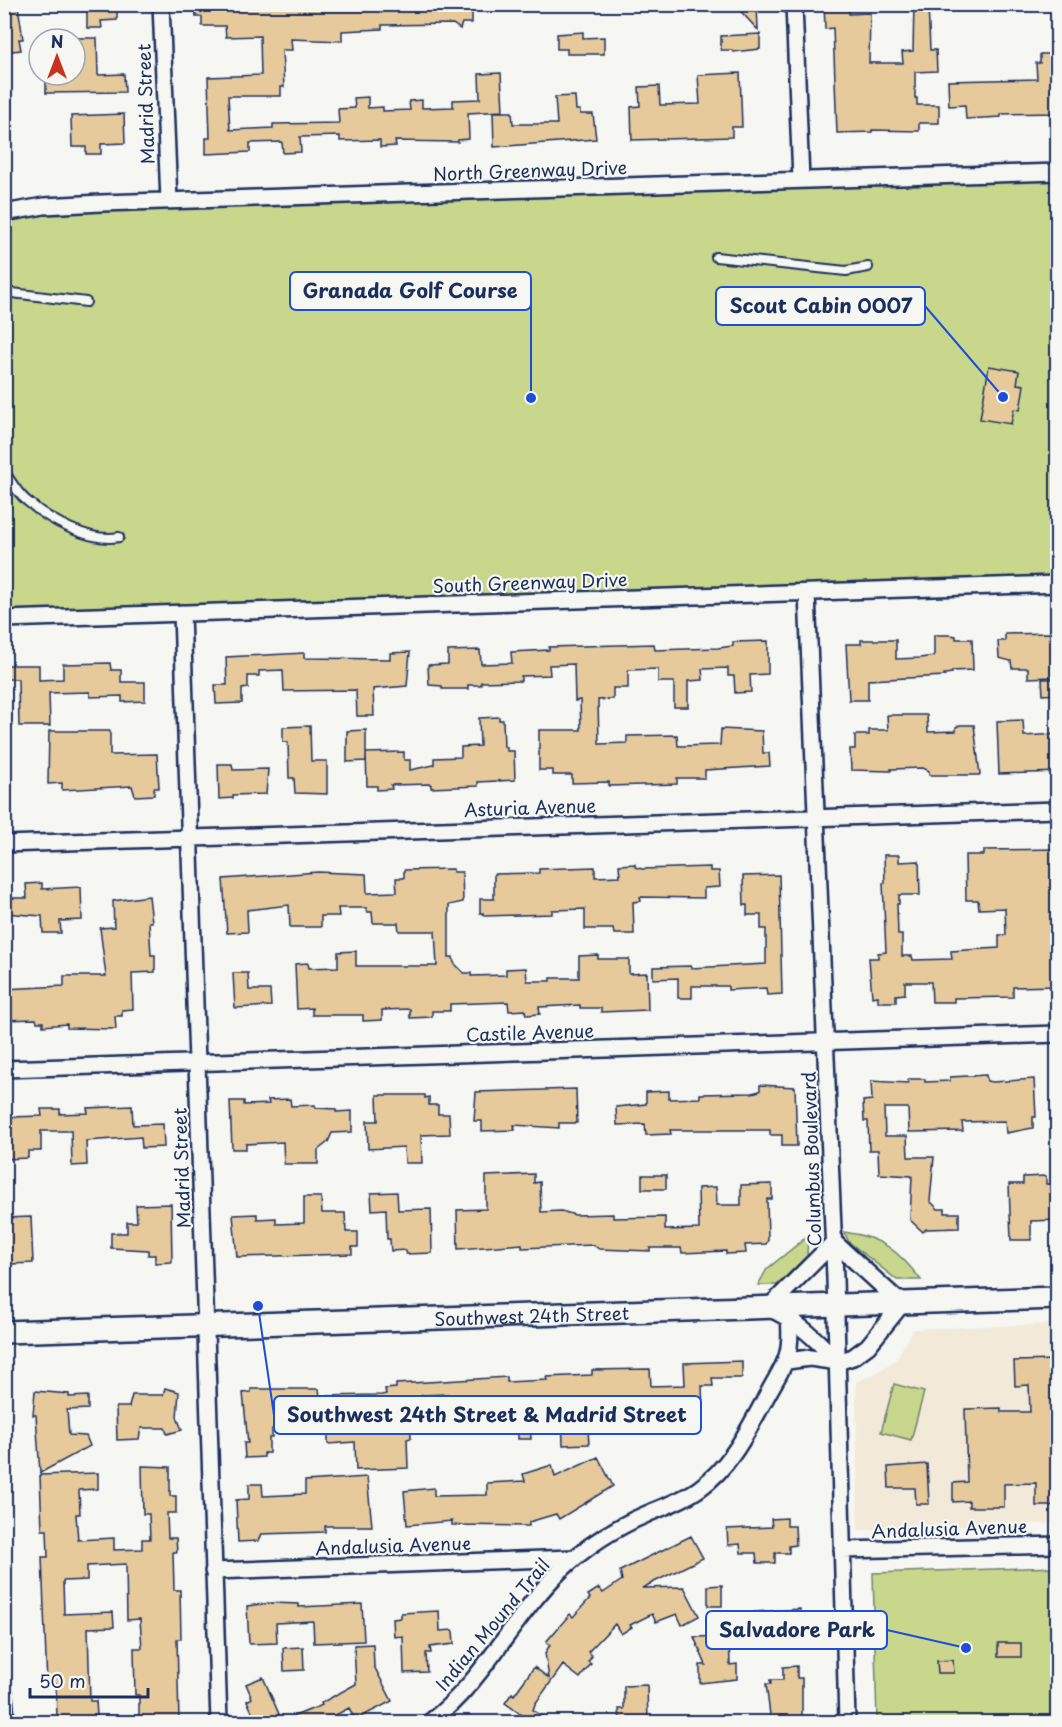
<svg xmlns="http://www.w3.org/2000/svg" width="1062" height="1727" font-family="'Playpen Sans',sans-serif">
	<rect width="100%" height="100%" fill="#f6f6f2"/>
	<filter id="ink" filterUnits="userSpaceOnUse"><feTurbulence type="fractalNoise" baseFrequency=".0167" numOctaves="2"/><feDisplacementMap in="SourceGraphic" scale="12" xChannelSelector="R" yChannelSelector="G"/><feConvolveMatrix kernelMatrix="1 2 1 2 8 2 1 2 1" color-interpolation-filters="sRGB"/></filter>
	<g filter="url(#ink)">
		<path fill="#f2e9d8" d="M1057 1324V1523L858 1530 856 1382 875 1374 897 1359 913 1329Z"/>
		<path fill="#c8d78b" stroke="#728374" stroke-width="1.5" d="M1057 178V578L5 612 4 219 49 212Z
			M844 1232C881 1237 898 1250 921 1280H897L849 1242Z
			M808 1236 807 1256 777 1285H758L767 1269Z
			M894 1384 924 1392 911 1440 881 1432Z
			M1057 1567V1722H877L873 1573Z"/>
		<path fill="#e7ca9b" stroke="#1b2f5e" stroke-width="1.5" d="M117 4V20L101 21 102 28H87V5Z
			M195 4 472 5V23H462L460 29 453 24 382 25V29L342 31V41L291 39 292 50H282L284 87H281V96H228L230 130 273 128V124L339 123 338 109 355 108 354 98 368 97V108L383 107V111L410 110 409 101 422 100V108L453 107V100L480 99 479 74 501 73 503 111 468 113 469 139 458 140V142L395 141 396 146 380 147V140L340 141V136L300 137 301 152 283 153 282 142 250 143V152L206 154V138H210L208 77 261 75 260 36 226 37 225 26H202V17H196Z
			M734 4H757L758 30Z
			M824 4H849V14L870 13 869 63H903L902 52 913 51 914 4H928L930 50H936L937 71 915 72V98H917V105H939V123H919V131L872 130V132L837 133 833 28 825 29Z
			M18 6 23 39H19L21 50 4 52V8Z
			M583 32V38L604 37V54H567V49H557V34Z
			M760 34V49L733 52 732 50H721V36Z
			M75 38H97L98 75 124 74 125 92 46 93V79L75 78Z
			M1040 54H1058V113L1001 114V117L966 119 965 105 949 106 948 81 1037 79 1036 63H1040Z
			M740 73 742 127H732V137L632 140 631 107 640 106 639 87 659 86 660 105 700 104 698 75Z
			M575 96 576 110H580V114H593L596 139 494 147 493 112H512L513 124H557L555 97Z
			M124 114 125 143 101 144V154H86V147H72L71 116Z
			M989 366 1019 371 1017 384 1024 385 1020 410 1014 409 1011 424 980 419Z
			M1051 633 1052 677 1028 678V668H1012L1011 661 999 658 998 641H1005V634Z
			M934 635H950L956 636V639H972L973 670 952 671V673L944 674 945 676 868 680V700H849L846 644H861V640H896V659L920 658 934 656Z
			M768 641V674L750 675 751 692 735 693 734 676H728V668L702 669 703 680 688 681V707H674V682H658V669L628 670V688H613V699L598 700 599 744 627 743V736L677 735 678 746 720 745 721 729 762 731 763 753H769L770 766 705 770V778H677V784L609 786V782L572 783V775H553V770H539V730H581L580 700 575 701 574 664 549 665 550 675 521 676V681L481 682V685H468V689H442V686L429 685 428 665 448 664V651L480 650 481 664 512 663 511 652 549 650V647L654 644 655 650 718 648 733 646V642Z
			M410 652 407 686 373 689 374 716H357L356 690 284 691 283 670 259 671V676H248V688L242 689V703L216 704 215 685H227L226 657 304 653V658L390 659V653Z
			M110 663 111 670H121V682H145V701L122 702V696L90 697V692L49 693 50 726H19L18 679H4V665H39V680L63 679V664Z
			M1042 679H1057V694L1043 695Z
			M887 715H927L928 732 956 731V727L960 725H974L980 775H929V771L923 768 891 769V771L851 770 850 749H855V735H869V730H888Z
			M499 717V720H503L504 747H507V751H514L515 780 478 782V786L431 788V784L391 785 392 789 377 790V786H367L366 753V761L347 762V731L366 730V753L404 752V760H410V770L434 765V758L461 757V747L480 746 479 718Z
			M1023 720 1024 736 1058 734V772L999 774 997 721Z
			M310 726 311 761H327V794L295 793 294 778H289L288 742H283V727Z
			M49 731H110V755L157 754 159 788H154V795L135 796 132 786 62 790V783L48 784Z
			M218 764H232L233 770 268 769 266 794 233 795V798L219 799Z
			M1058 849V892H1053L1054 937H1058V986L1013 987V997L954 998V1002H932L931 982H905V994L896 995V1002H878V996L872 997 869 958H878V953L886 952 883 883H885L884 855H899V862L919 861 920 895H899V904H897L898 935H902V956H912L913 960 952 959 951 951 999 948V935H1006L1005 908 979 909 978 900H966L965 855H984V850Z
			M635 864V867L642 869 710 867V871H719L720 887 704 888V898L640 897 641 901 633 902 634 934H614L613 929H585V909L552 910V914L484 916 483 913H480V899H494V874L539 873V869L595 867V877L620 876 619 865Z
			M453 869V872H462L463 902 449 905V957H453L454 963 464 973H471V976L506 975V969L526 968 527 981H551V978H579V956L598 955V959H629V974L647 973 648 1010 601 1012V1008H580V1005L539 1007 540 1014 526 1015 525 1010 509 1011 508 1002 450 1004V1011H432V1017L410 1018V1009L382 1010V1020L363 1021V1015H312V1008L297 1009 295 964 308 963 309 968 338 967V952L356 951V966H437L435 931H399L398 923H373L372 912H367V908H338L339 916H321V927H290L289 905 247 910 248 932 227 933 223 879 318 872 366 874 367 893 397 892 396 878H404V870Z
			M779 875 782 994 767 995 766 988 728 990V986H692V998H678V978L653 979V967L691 966V968L766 964V929H761V915H747V905H744L743 876Z
			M42 883V889L81 887 82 920 60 921 61 933H43L42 916 4 913V898H27L26 884Z
			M149 896 152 922H149L151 955H155V972L132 973 133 1009 122 1010V1016H115L116 1029 67 1028V1024L43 1026V1022H37L36 1019 4 1020V989L64 986V976H106L100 928 114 927 113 901Z
			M233 973H248L249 990H270L271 1006 235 1008Z
			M986 1075 987 1081 993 1082 1034 1079 1036 1117H1033V1128L1006 1133 1005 1121 962 1122 963 1131 909 1132 908 1108H884L885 1136H907L908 1157H934L930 1201 938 1209H945V1213H959V1228L926 1229 923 1232 910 1220 912 1176 879 1174 878 1150H869L868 1121H864L863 1101 872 1100 871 1081 908 1083V1079H925V1082L950 1081V1077Z
			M760 1085 795 1087 797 1146H782V1135H770V1130H670L671 1134 646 1135 645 1124 617 1125 616 1107 646 1104V1092L669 1091V1099L700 1098V1094L752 1093 760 1091Z
			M576 1089 577 1123H559V1128L514 1125 515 1130 482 1131V1121H474L476 1092Z
			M377 1095H425V1098L429 1097V1105H438V1114H449L450 1134 421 1135 422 1163H405L404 1147 368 1149 367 1121H378Z
			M290 1099 291 1106 315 1105V1108L336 1109V1112L352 1111V1132L332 1133 328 1142 318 1150V1164H284L283 1142 246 1144V1149H232L230 1101H244V1105L269 1104 268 1100Z
			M132 1106 133 1125 163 1124 164 1147 142 1148 141 1137 86 1141 87 1165 72 1166 71 1131H41V1151H28V1158L4 1159V1144H11L10 1117 42 1116 41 1109H60V1114L88 1113 87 1108Z
			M534 1174V1183L540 1182 541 1212 561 1211 575 1215 613 1214V1218L665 1217V1230L699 1229 698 1188 716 1187 717 1205H741V1185L772 1184V1199H767L768 1240 766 1244 745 1245 746 1253 726 1254V1251L682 1253 681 1248H650V1251L599 1249 593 1245 522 1248V1244L458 1249 457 1210 486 1209V1176Z
			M642 1175H666V1189H642Z
			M1046 1176V1184H1058V1220L1031 1221V1240H1011L1009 1184H1023V1177Z
			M397 1192 398 1210 431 1209 432 1253 406 1254V1250L391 1251 390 1239H387L386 1209 372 1210 371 1193Z
			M304 1197H321L322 1213H345L346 1232H358V1247H352V1254L237 1257 233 1215 257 1214V1219L276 1218V1224L304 1223Z
			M171 1204 172 1262 155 1263V1255H148V1250L111 1248V1233H127V1222H137L136 1205Z
			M31 1217 33 1263 12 1264V1260L4 1261V1218Z
			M1058 1360V1506H1036V1483L1004 1484V1507H969V1501L953 1502V1483L967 1482 965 1409 1001 1408V1412H1030L1029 1385 1015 1386 1014 1361Z
			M742 1361V1378H712L713 1386H702L703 1412H687L685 1403 663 1404V1399L629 1401V1414L615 1415V1403L574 1405 575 1431 588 1430 589 1444 563 1445 562 1417 530 1418 531 1439H518V1433L491 1434V1431L451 1432 448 1394 422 1395 423 1407H410L411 1438 407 1439 408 1468 356 1470 355 1442 328 1444V1432H308L307 1417H280L278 1428 272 1429V1437L269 1438V1453H264V1457L245 1458 244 1443H248L243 1393 251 1392V1389H319L320 1396 382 1395 386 1394 385 1389 396 1388V1384L507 1377V1382L547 1380 546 1377 592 1375V1370L650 1369 651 1386 685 1385 684 1363Z
			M165 1388 179 1392 177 1417 182 1430 167 1434 165 1428H141L139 1439 117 1440 116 1407H129L132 1395H163Z
			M35 1391 69 1394V1397L88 1396V1409L67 1410 69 1435 86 1436 90 1446 40 1473 36 1415H33Z
			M598 1457 613 1486 559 1519 556 1514 529 1522V1526L452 1525V1521L407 1525 404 1491 434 1488V1496L487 1495V1483L525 1481 523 1474 552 1465 555 1477Z
			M927 1464 929 1504H916L915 1488H889L888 1467Z
			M142 1466 170 1467V1496H176V1513H167L168 1538H176L177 1552H173L174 1590H180L181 1639H177L179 1722H139V1695H135L134 1648H142L140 1619 127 1620 126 1564 87 1566V1580L63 1581 64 1614 113 1612 114 1627 88 1628 90 1701H96L97 1716 57 1718 56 1684 47 1685 42 1557H48L47 1530H42L40 1475 98 1473V1489L79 1490 80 1514H76L78 1540 114 1538V1550L142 1549V1539H150L149 1514H143Z
			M367 1477 372 1526H325V1532L261 1534 258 1541 238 1542 236 1500 249 1499V1484H262L263 1496 305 1494V1481Z
			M787 1518V1526H795L796 1545 789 1546V1553H775V1563H757L756 1553H741L740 1544 728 1545 727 1529 772 1527 771 1519Z
			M691 1536 703 1558 642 1588 684 1587 699 1616 682 1625 677 1614 656 1622 652 1614 630 1625 632 1627 621 1634 615 1624 588 1652 592 1656 588 1662 591 1664 580 1678 563 1665 535 1704 533 1710 542 1716 537 1722H532L505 1703 512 1693 514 1695 534 1667 549 1678 545 1653 550 1645 546 1642 570 1614 573 1617 590 1598 588 1595 599 1588 603 1593 622 1580 620 1571Z
			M722 1585V1606H708V1586Z
			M271 1603 299 1604V1607L362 1604 364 1641 314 1643 313 1621 276 1623 277 1643 249 1644 247 1606Z
			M800 1609V1631L748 1634 747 1620H754V1612Z
			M439 1611 440 1631 453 1630 454 1644 430 1647 431 1653H426L427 1672 404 1673 403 1636 394 1637 393 1619 401 1618V1613Z
			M729 1636 730 1665 737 1664V1679L700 1683V1665H706L694 1637Z
			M998 1643H1021V1657H998Z
			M373 1644 374 1666 392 1701 355 1720 349 1708 322 1722H257L247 1701 252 1698 246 1684 263 1677 282 1721 322 1705 321 1703 356 1684 354 1645Z
			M303 1647 304 1670 284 1671 283 1648Z
			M953 1660 954 1673H938L937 1661Z
			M797 1666V1678H802V1722H771L766 1684H771L770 1680H783V1667Z
			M647 1685 648 1722H620L619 1709H624V1686Z"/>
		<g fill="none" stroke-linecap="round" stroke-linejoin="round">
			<defs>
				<path id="lane" d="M716 257 846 271 868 267
					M4 292 86 302
					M4 471C11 481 17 493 27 501 49 520 90 543 119 537"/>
				<path id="street" d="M161 4 169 201
					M794 4 801 180
					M4 213 44 206 101 203 1058 172
					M807 593 835 1278 847 1722
					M182 613 219 1722
					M4 619 1058 584
					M4 844 1058 810
					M4 1069 1058 1034
					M787 1361 810 1358 838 1362 853 1357 868 1346 902 1304 834 1242 768 1308C797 1320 816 1339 838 1362
					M842 1550 1058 1545
					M213 1571 574 1558
					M4 1694 6 1722
					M430 1722C484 1681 512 1618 560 1571 586 1546 614 1528 647 1514 665 1506 684 1500 700 1488 730 1467 747 1432 764 1401 783 1364 793 1361 789 1317"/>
				<g id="secondary">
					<path id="s1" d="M4 1332 1058 1298"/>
				</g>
			</defs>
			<use href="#lane" stroke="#1b2f5e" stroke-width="12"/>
			<use href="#street" stroke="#1b2f5e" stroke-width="20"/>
			<use href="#secondary" stroke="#1b2f5e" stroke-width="26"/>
			<use href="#lane" stroke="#f6f6f2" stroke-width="8"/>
			<use href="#street" stroke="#f6f6f2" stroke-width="15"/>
			<use href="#secondary" stroke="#f6f6f2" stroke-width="21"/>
		</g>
	</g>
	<g text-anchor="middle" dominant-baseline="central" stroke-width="4.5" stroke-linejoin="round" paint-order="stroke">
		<g font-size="18" fill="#1b2f5e" stroke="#f6f6f2">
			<text transform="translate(145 104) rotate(-92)">Madrid Street</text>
			<text transform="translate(530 170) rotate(-2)">North Greenway Drive</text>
			<text transform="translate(530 582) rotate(-2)">South Greenway Drive</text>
			<text transform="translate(530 807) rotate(-2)">Asturia Avenue</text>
			<text transform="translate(530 1032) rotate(-2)">Castile Avenue</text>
			<text transform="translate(811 1159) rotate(-92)">Columbus Boulevard</text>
			<text transform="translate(181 1168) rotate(-92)">Madrid Street</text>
			<text stroke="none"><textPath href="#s1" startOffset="528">Southwest 24th Street</textPath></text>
			<text transform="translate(949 1528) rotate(-2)">Andalusia Avenue</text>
			<text transform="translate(393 1545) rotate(-2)">Andalusia Avenue</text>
			<text transform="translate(492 1624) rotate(-50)">Indian Mound Trail</text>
		</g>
	</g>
	<path fill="none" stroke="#1d4ed8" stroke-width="2" d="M531 398L531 291M1003 397L925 306M258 1306L274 1415M966 1648L887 1630"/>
	<g fill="#1d4ed8" stroke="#f6f6f2" stroke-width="2">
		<circle cx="531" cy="398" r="6"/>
		<circle cx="1003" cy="397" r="6"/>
		<circle cx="258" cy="1306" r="6"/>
		<circle cx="966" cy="1648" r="6"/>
	</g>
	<g fill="#f6f6f2" stroke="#1d4ed8" stroke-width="2">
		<rect x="290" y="272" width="241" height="38" rx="6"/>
		<rect x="716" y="287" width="209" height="38" rx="6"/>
		<rect x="274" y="1396" width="427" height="38" rx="6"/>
		<rect x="706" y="1611" width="181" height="38" rx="6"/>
	</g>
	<g font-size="20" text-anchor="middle" font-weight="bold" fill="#1b2f5e">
		<text x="410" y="298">Granada Golf Course</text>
		<text x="821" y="313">Scout Cabin 0007</text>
		<text x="487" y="1422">Southwest 24th Street &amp; Madrid Street</text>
		<text x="797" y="1637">Salvadore Park</text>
	</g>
	<rect width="1062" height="1727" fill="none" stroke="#f6f6f2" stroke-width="24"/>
	<rect x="12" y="12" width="1038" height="1703" fill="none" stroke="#1b2f5e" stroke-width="2" filter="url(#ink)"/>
	<g transform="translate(57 57)"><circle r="28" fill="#f6f6f2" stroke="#9ea6b7" stroke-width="1.5"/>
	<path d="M0-4.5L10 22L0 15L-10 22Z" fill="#c8321e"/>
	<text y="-9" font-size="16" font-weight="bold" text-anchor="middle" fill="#1b2f5e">N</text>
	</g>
	<path d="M30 1688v9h118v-9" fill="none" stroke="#1b2f5e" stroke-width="3"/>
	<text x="39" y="1688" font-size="18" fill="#1b2f5e" stroke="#f6f6f2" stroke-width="4.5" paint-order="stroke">50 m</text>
</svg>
